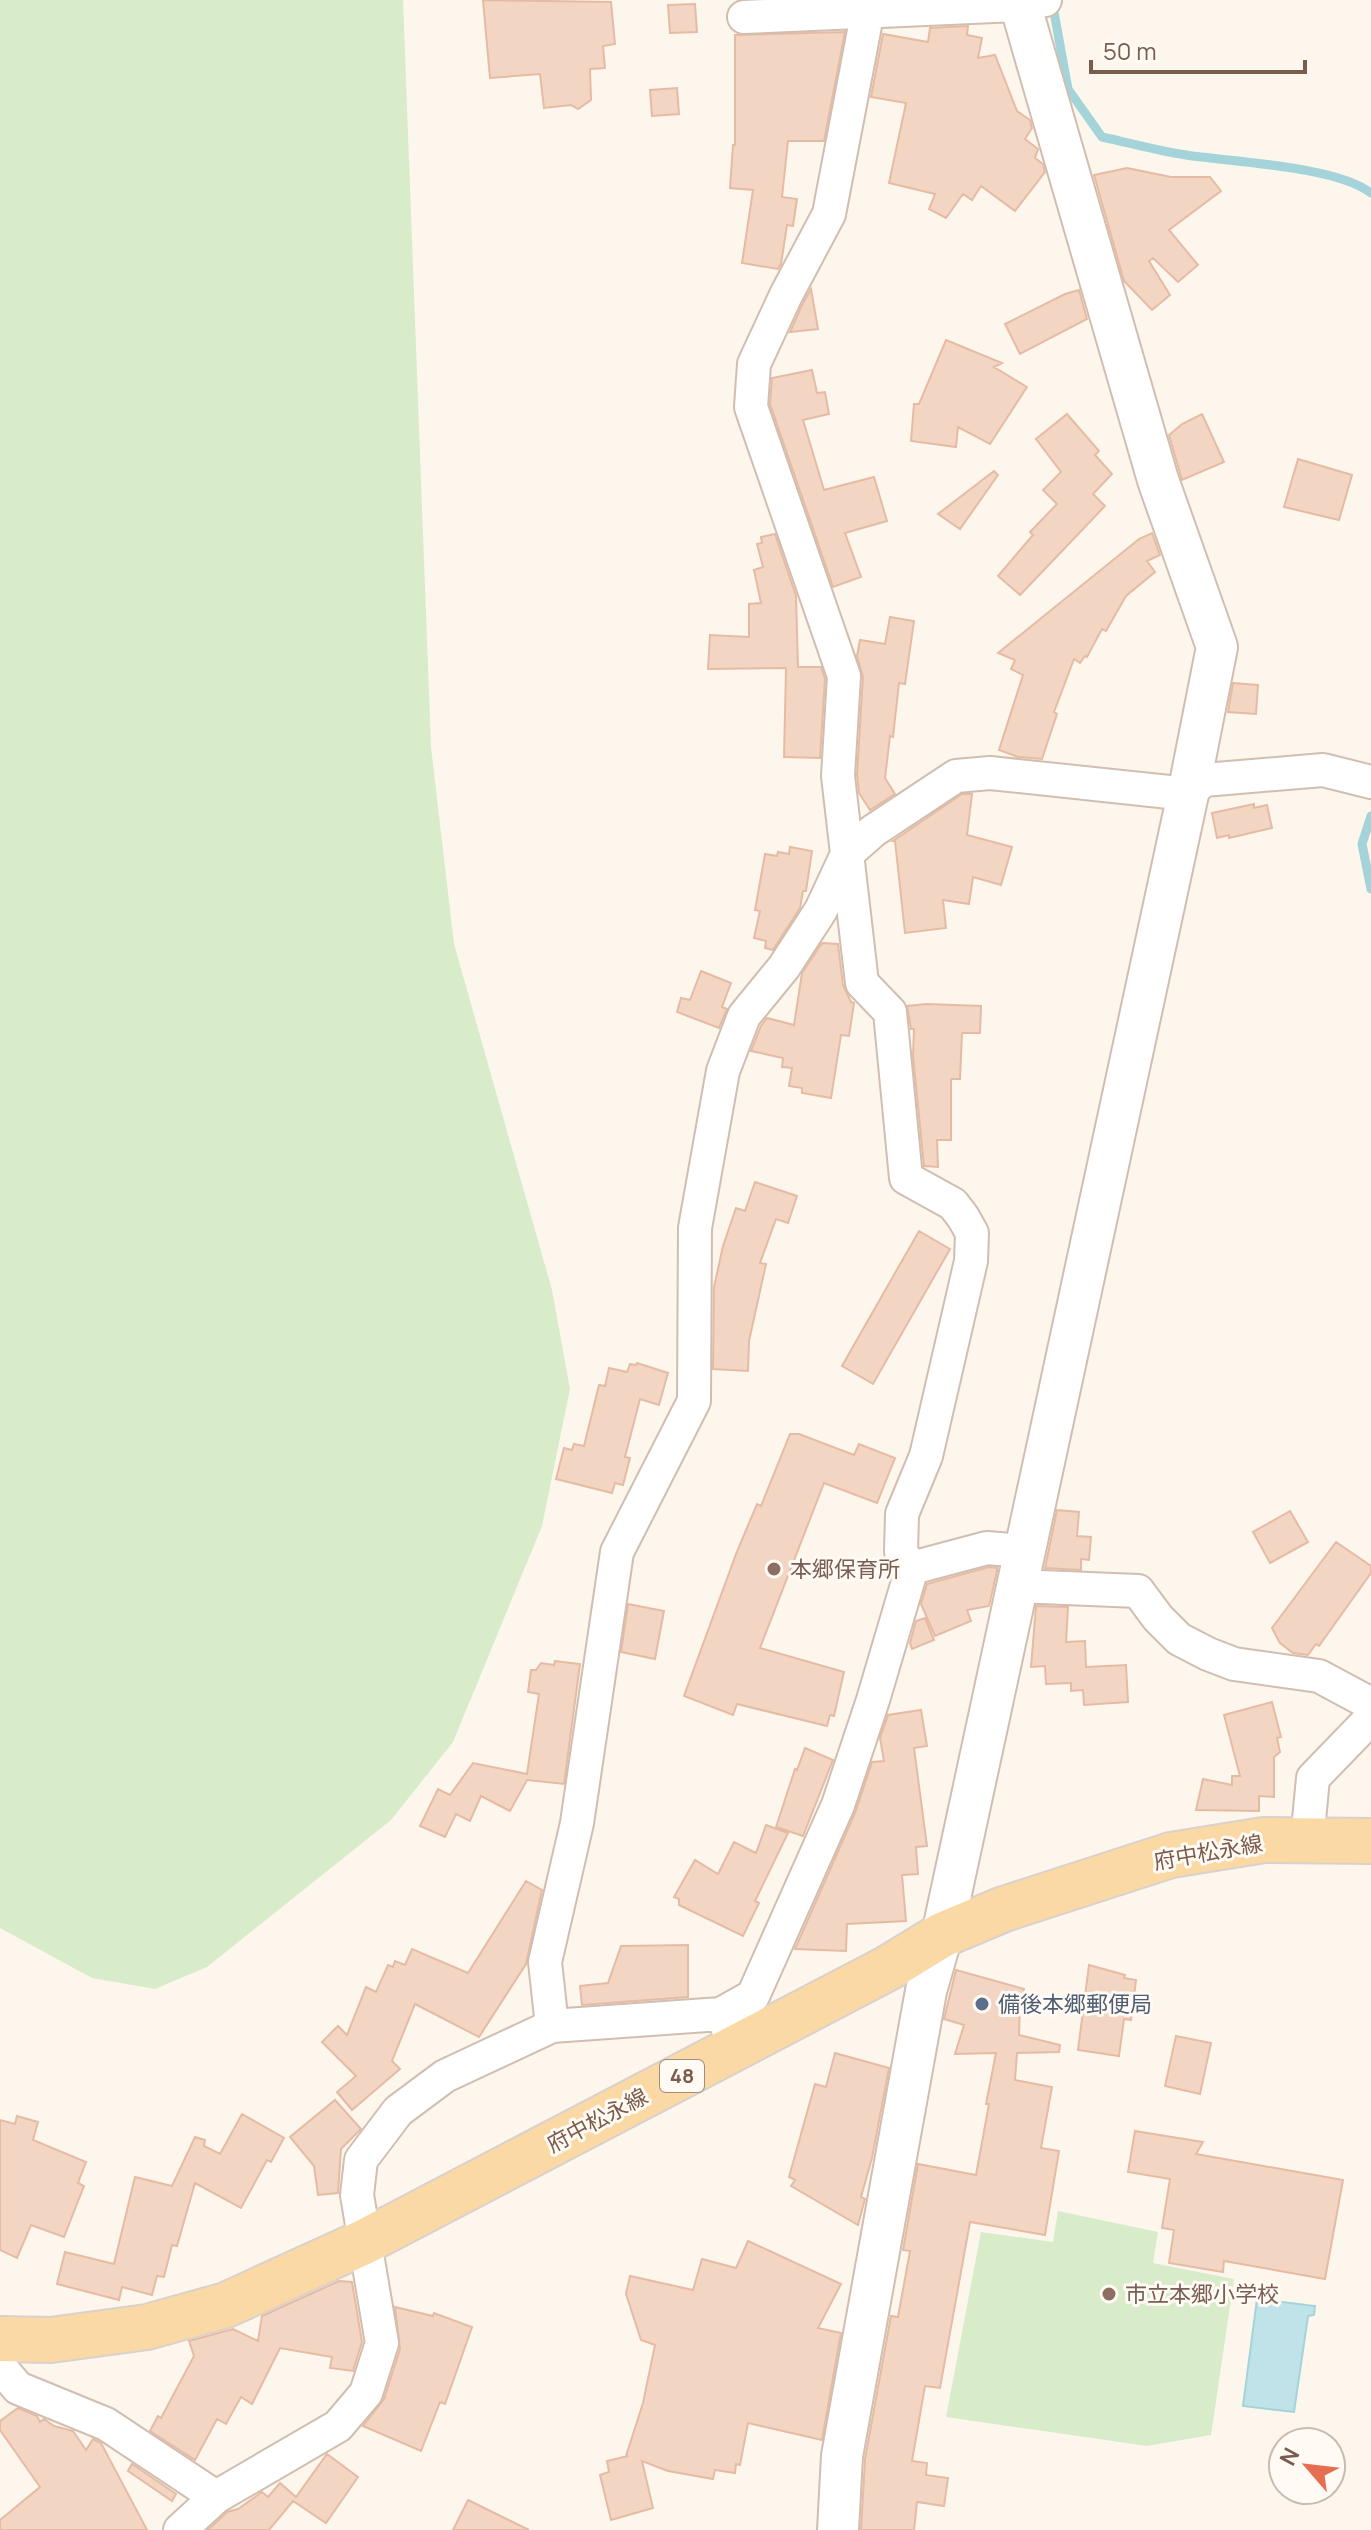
<svg xmlns="http://www.w3.org/2000/svg" width="1371" height="2530" viewBox="0 0 1371 2530" font-family="Manrope,'Noto Sans JP',sans-serif">
<rect width="100%" height="100%" fill="#fdf6ec"/>
<path fill="#d8ecc9" d="M0,0H403L431,747L454,944L552,1290L570,1389L542,1526L453,1742L391,1820L207,1967L155,1989L92,1978L0,1928Z
M1058,2211L1158,2232L1153,2263L1234,2279L1211,2435L1147,2446L946,2417L981,2232L1053,2242Z"/>
<path fill="#bfe3e8" stroke="#a5d3da" stroke-width="2" d="M1257,2299L1315,2306L1314,2315L1308,2316L1294,2412L1243,2406Z"/>
<g fill="none" stroke-linecap="round" stroke-linejoin="round">
<path stroke="#a5d3da" stroke-width="9" d="M1052,1L1068,89L1102,137C1130,143 1158,151 1186,155C1232,162 1336,166 1371,193
M1371,816L1362,844L1371,889"/>
</g>
<path fill="#f3d5c3" stroke="#e6bba3" stroke-width="2" d="M483,0L611,2L615,44L603,46L605,68L590,69L591,100L578,109L571,105L544,108L540,74L490,78Z
M695,4L697,32L670,33L668,5Z
M968,26L967,35L982,38L978,58L995,55L1017,111L1030,120L1032,128L1025,139L1038,149L1035,158L1043,164L1045,172L1015,211L981,186L972,200L963,194L946,218L929,209L935,194L889,183L906,103L871,97L883,34L928,42L930,28Z
M845,32L824,141H788L782,197L797,199L793,226L787,225L781,264L778,269L742,263L753,190L730,188L733,145H735V35Z
M677,88L679,114L652,116L650,90Z
M1127,168L1171,177H1210L1221,191L1169,230L1198,265L1178,282L1153,258L1149,261L1170,295L1152,310L1124,281L1094,175Z
M811,289L818,329L790,332L803,303Z
M1079,290L1087,319L1020,354L1005,324L1065,294Z
M946,340L1002,363L994,367L1027,387L990,444L958,427L956,447L911,441L914,404H919Z
M812,370L817,393L825,392L829,414L803,420L824,490L874,477L887,521L845,533L861,577L833,587L770,404L772,378Z
M1067,414L1099,451L1095,455L1112,474L1093,494L1105,506L1020,595L998,576L1033,535L1030,532L1057,504L1043,490L1061,472L1036,439Z
M1202,414L1224,462L1182,480L1169,435L1182,424Z
M1298,459L1352,475L1339,520L1284,507Z
M994,471L998,475L960,529L938,514Z
M1152,533L1160,555L1147,561L1155,572L1126,596L1106,631L1102,629L1087,657L1085,656L1080,663L1074,659L1054,712L1057,714L1042,759L1018,757L999,750L1023,675L1011,669L1015,660L998,653L1139,539Z
M775,534L796,596L798,667H821L825,679L820,758L784,757L786,668L708,669L710,635L749,637V604L761,603L754,570L763,567L757,544L762,543L761,537Z
M890,617L914,621L905,684L899,683L893,737L890,736L885,778L895,794L870,810L859,793L857,775L863,677L857,656L860,640L885,644Z
M1233,683L1258,685L1256,714L1228,712Z
M962,794H972L967,835L1012,847L1001,885L973,877L969,904L943,900L946,928L905,933L895,841H893Z
M1254,804V808L1267,805L1272,828L1229,838V835L1217,838L1212,813Z
M790,847L812,851L806,891H803L800,908L773,950L765,948L766,941L754,938L760,911L755,910L765,854L777,856L778,852L789,854Z
M822,943L838,944L843,985L851,1002L854,1003L849,1036L841,1035L831,1098L802,1093V1088L789,1086L792,1068L782,1067L783,1058L751,1051L761,1026L767,1018L794,1025L802,973Z
M701,971L731,983L722,1007L727,1009L719,1028L677,1012L681,998L690,1000Z
M927,1004L981,1006L980,1033H962L960,1079H951V1140H937L938,1167L924,1166L913,1056L914,1029H911L907,1006Z
M755,1182L797,1196L788,1223L776,1219L760,1263L766,1264L749,1341L748,1371L713,1369L714,1287L723,1246L736,1208L745,1211Z
M919,1231L950,1249L873,1384L842,1366Z
M637,1363L668,1373L659,1405L640,1399L625,1457L630,1458L623,1485L615,1483L612,1493L556,1479L564,1448L572,1450L574,1444L584,1446L599,1385L605,1386L609,1368L627,1372L630,1364L636,1365Z
M790,1434H799L854,1455L859,1444L895,1458L877,1503L824,1483L760,1648L844,1672L834,1716L830,1715L827,1726L737,1704L733,1715L684,1696L736,1554L757,1504L761,1506Z
M1057,1510L1079,1512L1077,1536L1091,1537L1089,1560L1081,1559V1570L1045,1568Z
M1290,1511L1308,1542L1270,1563L1253,1532Z
M1336,1542L1371,1566V1573L1319,1646L1316,1644L1308,1655L1293,1653L1280,1643L1272,1628Z
M989,1567L997,1568V1571L989,1606L967,1610L971,1621L935,1636L921,1604L927,1584Z
M628,1604L664,1611L655,1659L621,1652Z
M1036,1606L1068,1607L1066,1642L1085,1641L1086,1667L1126,1665L1128,1702L1084,1705L1083,1690L1071,1691V1683L1046,1684L1045,1666L1031,1667Z
M925,1618L934,1640L912,1649L910,1643L916,1621Z
M555,1661L580,1664L564,1784L527,1780L510,1811L481,1796L470,1821L456,1814L445,1837L420,1826L438,1789L450,1795L473,1763L527,1774L539,1694L528,1692L531,1670H536L541,1663L554,1665Z
M1272,1702L1281,1737L1277,1738L1280,1752L1274,1757V1797L1259,1796V1811L1196,1810L1203,1779L1232,1785V1776H1240L1224,1715Z
M921,1710L927,1746L914,1748L927,1846L916,1847L918,1874L902,1875L906,1921L847,1924L846,1951L795,1949L855,1813L872,1762L884,1761L880,1738L888,1715Z
M805,1748L833,1760L803,1836L776,1827L795,1769L797,1770Z
M766,1825L788,1833L755,1901L759,1903L743,1936L679,1905V1899L674,1897L695,1860L718,1874L734,1842L756,1853Z
M526,1881L542,1890L526,1964L479,2037L415,2004L392,2061L400,2069L352,2110L337,2092L356,2076L322,2042L338,2026L347,2035L366,1987L376,1992L388,1965L393,1967L395,1961L405,1965L412,1949L468,1973Z
M688,1945V1997L582,2005L580,1986L608,1983L621,1946Z
M1089,1965L1125,1975L1124,1978L1136,1980L1131,2020L1124,2019L1119,2056L1078,2050Z
M956,1970L1024,1989L1020,2006L1019,2035L1060,2045L1059,2052L1017,2053L1015,2080L1052,2087L1041,2148L1059,2151L1045,2235L970,2222L940,2388L925,2386L912,2461L927,2463L926,2475L948,2478L944,2506L917,2502L914,2530H861L865,2459L891,2316L898,2317L910,2251L903,2250L918,2164L976,2175L989,2104H986L996,2053L955,2054L964,2025L944,2019Z
M1176,2036L1211,2043L1200,2094L1165,2086Z
M835,2053L889,2068L872,2158L861,2197L865,2199L858,2225L791,2186L795,2180L789,2177L815,2084L826,2087Z
M335,2100L361,2129L341,2149L338,2193L318,2195L314,2166L290,2137Z
M242,2114L284,2138L271,2162L267,2160L241,2208L195,2183L177,2246L172,2245L164,2277L157,2276L152,2295L122,2287L119,2300L57,2284L65,2252L114,2264L135,2177L172,2186L195,2137L205,2140L204,2146L220,2154Z
M17,2116L38,2122L33,2140L86,2162L78,2183L84,2186L64,2237L31,2225L17,2258L0,2250V2120L15,2124Z
M1135,2131L1203,2142L1196,2154L1343,2180L1325,2279L1224,2261L1223,2272L1169,2263L1174,2230L1162,2228L1170,2179L1128,2172Z
M748,2241L841,2284L818,2328L841,2333L822,2440L748,2423L740,2465L736,2464L735,2473L715,2470L713,2479L668,2471L642,2461L653,2508L611,2520L600,2475L609,2472L607,2461L628,2456H626L643,2403L655,2345L641,2340L626,2294L630,2276L693,2290L702,2259L736,2268Z
M339,2281L352,2282L362,2342L353,2371L330,2368L332,2357L280,2348L252,2404L241,2397L226,2424L217,2419L195,2460L150,2431L158,2416L161,2418L194,2356L189,2341L233,2329L258,2341L262,2316Z
M395,2307L433,2316L434,2313L472,2327L445,2404L440,2402L421,2451L363,2426L384,2399L400,2349Z
M18,2408L37,2416L40,2422L44,2419L54,2426L73,2431L86,2450L93,2439L101,2443L147,2530H0V2520L40,2487L0,2430V2421Z
M327,2454L358,2477L326,2523L293,2501L269,2530H208L227,2512L238,2509L262,2492L268,2497L280,2483L296,2497Z
M132,2464L176,2494L172,2501L128,2471Z
M468,2500L529,2530H453Z"/>
<g fill="none" stroke-linecap="round" stroke-linejoin="round">
<defs>
<path id="minor" d="M866,0L868,10L829,214L786,295L754,364L751,407L844,676L838,776L862,983L890,1012L906,1178L953,1204L963,1217L972,1233L971,1261L926,1456L902,1514L901,1552L912,1568L987,1548L1023,1551
M744,17L1020,5L1045,0
M1016,1586L1138,1591L1158,1618L1179,1639L1208,1654L1234,1664L1319,1676L1371,1704
M1307,1841L1313,1778L1371,1718
M552,2026L545,1962L577,1823L617,1552L694,1401L695,1228L723,1071L744,1016L784,967L821,910L847,854L873,831L956,776L990,773L1188,794L1204,780L1323,770L1371,782
M729,2031L721,2014L753,1996L838,1805L873,1700L912,1568
M0,2367L18,2388L106,2424L216,2497
M180,2530L216,2497L338,2426L366,2393L382,2343L357,2195L361,2160L398,2111L445,2076L552,2026L721,2014"/>
<path id="tertiary" d="M838,2530L842,2456L926,1991L942,1935L1188,794L1217,647L1158,480L1019,0"/>
<path id="primary" d="M0,2339L51,2340L147,2327L226,2305L364,2242L888,1968L942,1935L1004,1909L1171,1855L1264,1840L1371,1841"/>
</defs>
<use href="#minor" stroke="#d1beb0" stroke-width="36"/>
<use href="#tertiary" stroke="#d1beb0" stroke-width="44"/>
<use href="#primary" stroke="#dad1cd" stroke-width="48"/>
<use href="#minor" stroke="#fff" stroke-width="32"/>
<use href="#tertiary" stroke="#fff" stroke-width="40"/>
<use href="#primary" stroke="#fbd9a5" stroke-width="44"/>
</g>
<g fill="#8d6e63" stroke="#fffaf3" stroke-width="3">
<circle cx="774" cy="1569" r="8"/>
<circle cx="1109" cy="2294" r="8"/>
</g>
<circle fill="#5c6f8a" stroke="#fffaf3" stroke-width="3" cx="982" cy="2004" r="8"/>
<g text-anchor="middle" stroke-width="6" stroke-linejoin="round" paint-order="stroke">
<rect fill="#fffaf3" stroke="#a28b7f" stroke-width="2" x="660" y="2060" width="44" height="32" rx="6"/>
<g font-size="20" font-weight="bold" fill="#7a5c4d">
<text x="682" y="2083">48</text>
</g>
<g font-size="22" fill="#785e54" stroke="#fffaf3" text-anchor="start">
<text x="790" y="1577">本郷保育所</text>
<text x="1125" y="2302">市立本郷小学校</text>
</g>
<g font-size="22" fill="#7a5c4d" stroke="#fffaf3">
<text transform="translate(1208 1852) rotate(-10)" y="8">府中松永線</text>
<text transform="translate(597 2120) rotate(-28)" y="8">府中松永線</text>
</g>
<g font-size="22" fill="#4e5e75" stroke="#fffaf3" text-anchor="start">
<text x="998" y="2012">備後本郷郵便局</text>
</g>
</g>
<g transform="translate(1307 2466) rotate(298)"><circle r="38" fill="#fffaf3" stroke="#cabbb1" stroke-width="2"/>
<path d="M0-6L14 30L0 20L-14 30Z" fill="#e76f51"/>
<text y="-12" font-size="22" font-weight="bold" text-anchor="middle" fill="#7a5c4d">N</text>
</g>
<path d="M1091 60v12h214v-12" fill="none" stroke="#7a5c4d" stroke-width="4"/>
<text x="1103" y="60" font-size="24" fill="#7a5c4d" stroke="#fffaf3" stroke-width="6" paint-order="stroke">50 m</text>
</svg>
